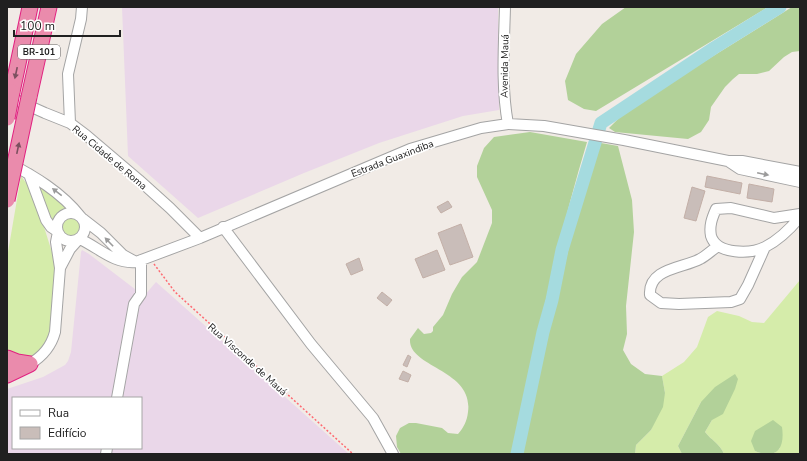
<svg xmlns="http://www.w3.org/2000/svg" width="807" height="461" viewBox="0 0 807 461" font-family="'Nunito Sans',sans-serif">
<rect width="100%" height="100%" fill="#f1ebe6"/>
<path fill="#ead7e9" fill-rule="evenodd" d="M122,7H498L499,110L463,116L379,143L304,173L198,218L128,156Z
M82,250L89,254L144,296L156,282L349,454H7V389L43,377L65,365L68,361L71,352L81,252ZM13,398H141V448H13Z"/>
<path fill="#d5ecaa" d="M21,176L33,192L56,265L49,339L41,350L32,357H20L7,351V258Z
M38,183L71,208C62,209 56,213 52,221Z
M59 228a12 12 0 1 1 24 0a12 12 0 1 1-24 0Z
M800,280V454H773L780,448L755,451L763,454H724C720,444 712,441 705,432L712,420L701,402L678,446L682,454H635L636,445L651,430L665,393L662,376L684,362L697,347L708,317L717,311L739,316L752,322L764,323Z"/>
<path fill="#b2d199" d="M626,7H768L596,111L584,109L568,100L565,81L576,54L602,24Z
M792,7H800V51L792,52L784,57L769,71L757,74H739L733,79L725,87L711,107L709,120L701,132L688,139L615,132L609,128L618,119L623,112Z
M530,132L587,142C556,245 535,349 512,454H401L397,447L396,436L400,428L409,423H416L442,428L448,433L458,434C464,427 467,421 468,412C474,369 408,368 410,339L418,328L424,334L431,333L433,331V327L443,315L452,294L462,277L477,262L492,223V210L477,177V166L484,148L494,137Z
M601,143L618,146L632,200L634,232L626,306L627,334L623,350L631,364L645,374L662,376L665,393L663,407L651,430L636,445L635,454H520L547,335L576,219Z
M735,374L738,379L735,389L723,414L712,420L705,432C711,440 720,444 724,454H682L678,446L701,402L715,387Z
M773,420L782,427C785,448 777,460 755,451L751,441L755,431Z"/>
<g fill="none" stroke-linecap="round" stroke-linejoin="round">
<path stroke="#a5dbdf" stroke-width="13" d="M517,454L543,332L552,300L562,250L601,123L714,48L780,7"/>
</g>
<path fill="#c9bdb9" stroke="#c3afa7" d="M707,176L742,183L740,194L705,187Z
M749,184L774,189L772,202L747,198Z
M692,187L705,191L696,221L684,218Z
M448,201L452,207L441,213L437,207Z
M461,224L473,257L450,265L438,233Z
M437,250L445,270L423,278L415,259Z
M359,258L363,270L351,275L346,264Z
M382,292L392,300L387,306L377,298Z
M408,355L411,357L407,367L403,365Z
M403,371L411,375L408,382L399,379Z"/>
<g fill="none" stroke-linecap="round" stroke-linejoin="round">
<defs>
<path id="minor" d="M505,7C504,46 501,86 508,124
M7,96L45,113L70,123L86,135L139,180L170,208L200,238
M70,123L68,74L81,19L82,7
M728,161L740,169L800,182
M7,162C34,176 61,192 80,216
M29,174L46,220L51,227L57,231
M57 227a14 14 0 1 1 28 0a14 14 0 1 1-28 0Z
M800,214L774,218L731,208L716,209C712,218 709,226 711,236C717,255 751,254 765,247C779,240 790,229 800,217
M83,219L101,233L123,255L134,261
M223,227L311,344L373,418L393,454
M80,239C99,248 114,264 136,262L200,238L410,149L481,128L508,124L544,126L624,140L728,161H742L800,172
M718,246C712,250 706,256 700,259C684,268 648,268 650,295L661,303L679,304L731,302L740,299L748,285L765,247
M60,268L70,249L78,240
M30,364C43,356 51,347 55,332L60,268L56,242L58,232
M117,398L134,304L141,294V260
M106,454L107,448"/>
<path id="highway" d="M12,92L30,7
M29,97L49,7
M7,358L17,362L30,364
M7,375L30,364"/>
</defs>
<use href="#minor" stroke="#a4a4a4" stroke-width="12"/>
<use href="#highway" stroke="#e12180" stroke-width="17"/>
<path stroke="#fe6971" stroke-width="1.5" stroke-dasharray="2 2" stroke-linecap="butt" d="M154,264L175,292L353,454"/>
<use href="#minor" stroke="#fff" stroke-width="10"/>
<use href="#highway" stroke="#ea8bac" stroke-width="15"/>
<defs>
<path id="highway-bridge" d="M7,118L12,92
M7,200L29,97"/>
</defs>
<use href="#highway-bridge" stroke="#e12180" stroke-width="17" stroke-linecap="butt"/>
<use href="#highway-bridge" stroke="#ea8bac" stroke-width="15"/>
</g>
<defs><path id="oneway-solid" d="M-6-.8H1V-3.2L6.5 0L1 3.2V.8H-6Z"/></defs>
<g fill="#7b505f">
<use href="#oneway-solid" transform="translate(16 73) rotate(102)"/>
<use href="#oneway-solid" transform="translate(18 148) rotate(-78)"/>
</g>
<g fill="#9b9b9b">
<use href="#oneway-solid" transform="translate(763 174) rotate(12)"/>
<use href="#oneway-solid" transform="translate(57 192) rotate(-142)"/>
<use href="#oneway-solid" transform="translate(109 242) rotate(-134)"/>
</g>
<g text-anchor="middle" stroke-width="3.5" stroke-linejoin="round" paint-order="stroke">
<rect fill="#fff" stroke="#636363" stroke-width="1" x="18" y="45" width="42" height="14" rx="3"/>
<g font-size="9" font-weight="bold" fill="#202020">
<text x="39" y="55">BR-101</text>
</g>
<g font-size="10" fill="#202020" stroke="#fff">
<text transform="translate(504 66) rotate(-89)" y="4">Avenida Mauá</text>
<text transform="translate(110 157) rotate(40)" y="4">Rua Cidade de Roma</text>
<text transform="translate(392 158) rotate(-21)" y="4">Estrada Guaxindiba</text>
<text transform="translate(248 359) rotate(42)" y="4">Rua Visconde de Mauá</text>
</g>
</g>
<rect width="807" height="461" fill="none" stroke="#202020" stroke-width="16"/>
<rect x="12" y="397" width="130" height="52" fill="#ffffff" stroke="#a6a6a6"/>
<rect x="20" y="410" width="20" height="6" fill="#ffffff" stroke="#a6a6a6"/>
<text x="48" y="417" font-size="12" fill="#202020">Rua</text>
<rect x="20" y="427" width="20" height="12" fill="#c9bdb9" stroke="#a6a6a6"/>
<text x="48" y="437" font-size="12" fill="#202020">Edifício</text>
<path d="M14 30v6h106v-6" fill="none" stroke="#202020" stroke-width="2"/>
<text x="20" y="30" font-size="12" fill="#202020" stroke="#ffffff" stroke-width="3" paint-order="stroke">100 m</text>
</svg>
